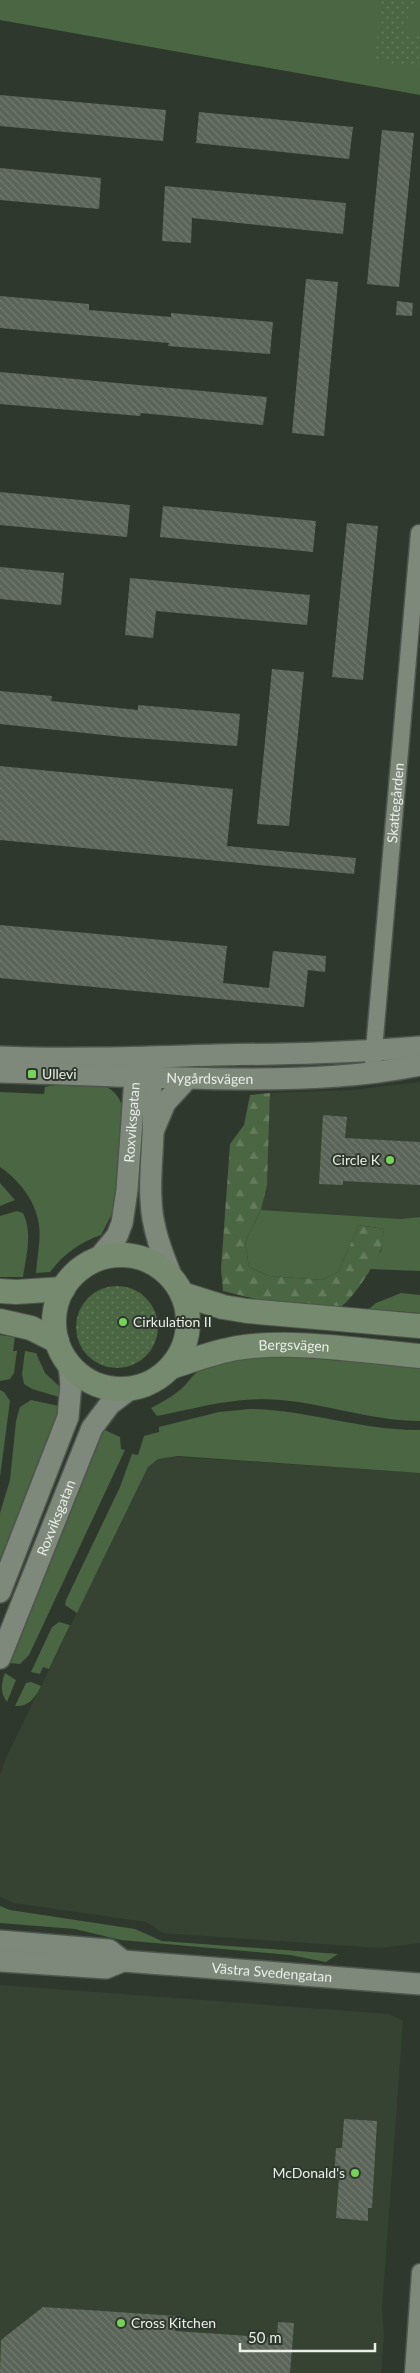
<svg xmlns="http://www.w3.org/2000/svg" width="420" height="2373" viewBox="0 0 420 2373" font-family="Lato,sans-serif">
<defs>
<pattern id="forest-firs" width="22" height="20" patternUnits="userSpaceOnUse" patternTransform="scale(1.25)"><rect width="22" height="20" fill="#4a6642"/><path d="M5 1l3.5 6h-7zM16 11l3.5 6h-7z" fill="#647c5d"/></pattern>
<pattern id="park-dots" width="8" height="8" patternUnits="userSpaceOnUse" patternTransform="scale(1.25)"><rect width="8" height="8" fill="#4a6642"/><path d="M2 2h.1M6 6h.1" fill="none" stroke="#647c5d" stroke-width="1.8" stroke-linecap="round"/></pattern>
<pattern id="building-back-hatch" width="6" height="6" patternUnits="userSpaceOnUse" patternTransform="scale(1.25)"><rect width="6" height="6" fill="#5b6458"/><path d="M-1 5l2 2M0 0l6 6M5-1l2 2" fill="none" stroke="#737a70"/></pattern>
</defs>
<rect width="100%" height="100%" fill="#2f382d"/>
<path fill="#364332" d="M420,1082V1217L401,1219L261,1210L267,1185L270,1093L353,1090Z
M167,1456L420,1473V1943L380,1948L163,1933L146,1922L14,1903L0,1897V1775L6,1758L148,1467L157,1459Z
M0,1985L389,2014L403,2021L382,2308L384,2335L381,2373H0Z"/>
<path fill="#4a6642" d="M0,0H420V95L0,20Z
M69,1082C93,1083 115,1081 123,1108L115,1199L113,1212L101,1235C79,1243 65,1253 50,1272L36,1273C37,1258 41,1240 39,1225C36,1201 19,1180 0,1167V1092L44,1094L45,1087Z
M0,1183L15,1200L0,1206Z
M261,1210L401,1219L420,1217V1271L370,1269L381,1251L384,1229L359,1225L338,1272L321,1280L269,1276L249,1267L245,1242Z
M17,1211L23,1213C33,1233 26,1256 23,1277H0V1216Z
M401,1293L420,1295V1313L369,1309L376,1303Z
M0,1335L15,1337L13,1351H17L14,1373L10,1379L0,1381Z
M25,1351L36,1353L45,1373L59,1386V1397L32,1389L24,1384L22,1374Z
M293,1357L420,1367V1421C373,1421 327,1404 281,1400C238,1396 198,1408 157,1416L151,1408C162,1402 172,1397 181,1389C187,1384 191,1377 197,1372C223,1354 263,1358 293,1357Z
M0,1390L4,1392L10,1401L0,1477Z
M31,1400L59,1406L58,1415L0,1565V1513L10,1480L16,1421L20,1407Z
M250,1409C308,1410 364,1431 420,1430V1473L178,1456L158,1459L148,1467L77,1613L65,1605L66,1600L120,1487L132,1454L138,1455L144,1436L159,1432V1427L219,1412Z
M105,1430L120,1437L121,1449L125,1450L29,1655L20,1664L9,1663L97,1440Z
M59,1622L70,1625L49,1669L43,1667L40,1674L31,1672L52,1627Z
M5,1673L16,1680L7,1702C0,1693 1,1684 5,1673Z
M31,1682L41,1686C35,1698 29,1707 15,1706L26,1683Z
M0,1906L10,1910L135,1929L162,1941L338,1954L326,1962L290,1955L121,1940L75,1929L0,1923Z"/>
<path fill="url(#forest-firs)" d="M270,1093L267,1185L261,1210L245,1242L249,1267L269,1276L321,1280L338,1272L359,1225L384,1229C383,1236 383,1245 380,1252C375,1264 351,1302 340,1307C321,1315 245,1297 223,1291L221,1269L230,1144L244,1125L250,1095Z"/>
<path fill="url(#park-dots)" d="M382,0H420V6L409,5L406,34L420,36V67L374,61Z
M76 1327a41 41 0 1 1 82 0a41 41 0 1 1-82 0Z"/>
<path fill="url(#building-back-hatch)" d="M0,95L166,110L163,141L0,126Z
M199,112L353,127L349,159L196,143Z
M382,130L414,133L399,287L367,284Z
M0,168L101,178L99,209L0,200Z
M165,186L346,203L343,234L192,218L191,243L162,241Z
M306,279L338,282L324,436L292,433Z
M0,296L89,304V310L171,317V313L273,322L270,354L168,346L169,343L0,328Z
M397,301L413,303L412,316L396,315Z
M0,372L267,397L263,425L141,413L140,416L0,404Z
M0,492L130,505L127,537L0,525Z
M163,506L316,521L313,552L160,537Z
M347,523L378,526L363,680L332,677Z
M0,567L64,573L61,605L0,599Z
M130,578L310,595L307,625L156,611L153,638L125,635Z
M272,669L304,672L289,826L257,824Z
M0,691L52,696L51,701L138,710V705L240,714L237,746L123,737L0,724Z
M0,766L233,789L227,846L356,858L354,874L0,840Z
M0,925L227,946L223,983L269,988L273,951L326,956L325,972L308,970L304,1007L0,978Z
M323,1115L347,1117L345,1138L420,1142V1185L343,1181V1185L319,1184Z
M344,2119L377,2121L372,2208H368V2221L336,2218L339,2179H334L336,2148H342Z
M43,2307L176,2316L175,2331L277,2338L278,2322L294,2323L290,2373H0L1,2340Z"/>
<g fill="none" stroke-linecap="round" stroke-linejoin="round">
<defs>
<g id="minor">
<path id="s1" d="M373,1061L419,533"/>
<path d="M413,2373L420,2272"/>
</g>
<g id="tertiary">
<path d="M0,1057C72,1060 144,1057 216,1055C284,1054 352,1053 420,1047"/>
<path d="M144,1067C162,1107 148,1157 151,1200C152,1228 162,1253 172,1278"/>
<path id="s2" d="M0,1072C81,1074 162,1079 243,1079C302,1079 362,1077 420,1065"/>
<path d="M154,1129L165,1103L187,1079"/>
<path id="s3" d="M98,1259L117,1236L122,1223L127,1190L135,1078L138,1066"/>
<path d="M0,1592L68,1417L71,1384L69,1364"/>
<path id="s4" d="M0,1658L92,1428L110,1404L130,1389"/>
<path d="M0,1941L109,1950L123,1961"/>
<path id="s5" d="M0,1961L106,1968L123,1961L420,1984"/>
</g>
<g id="secondary">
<circle cx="121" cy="1322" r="67"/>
<path d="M0,1291L16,1292L63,1289"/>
<path d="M182,1294L223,1307L247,1311L420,1326"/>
<path d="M0,1321L31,1328L57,1341"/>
<path id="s6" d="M171,1367C193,1360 214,1352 237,1348C291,1339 364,1351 420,1356"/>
</g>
</defs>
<use href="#minor" stroke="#4e554c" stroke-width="19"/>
<use href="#tertiary" stroke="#4e554c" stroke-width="24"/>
<use href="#secondary" stroke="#4e554c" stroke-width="26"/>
<use href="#minor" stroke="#7e887b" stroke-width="16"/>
<use href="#tertiary" stroke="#7e887b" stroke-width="21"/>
<use href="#secondary" stroke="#768a6f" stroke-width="24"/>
</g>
<g fill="#77d259" stroke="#2f382d" stroke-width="2">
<rect x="27" y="1069" width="10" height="10" rx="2.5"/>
<circle cx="390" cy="1160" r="5"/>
<circle cx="123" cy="1322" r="5"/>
<circle cx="355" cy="2173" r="5"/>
<circle cx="121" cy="2323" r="5"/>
</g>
<g text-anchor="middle" stroke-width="4" stroke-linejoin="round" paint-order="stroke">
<g font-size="14" fill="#eaefe8" stroke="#2f382d">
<text dy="5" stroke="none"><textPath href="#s1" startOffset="259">Skattegården</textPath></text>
<text dy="5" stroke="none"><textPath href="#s2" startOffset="210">Nygårdsvägen</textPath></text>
<text dy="5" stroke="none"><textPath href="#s3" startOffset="145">Roxviksgatan</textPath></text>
<text dy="5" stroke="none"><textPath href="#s6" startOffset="126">Bergsvägen</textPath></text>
<text dy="5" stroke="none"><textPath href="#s4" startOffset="151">Roxviksgatan</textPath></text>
<text dy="5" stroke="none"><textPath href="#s5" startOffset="274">Västra Svedengatan</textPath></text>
</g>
<g font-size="14" fill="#eaefe8" stroke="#2f382d" text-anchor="start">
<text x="42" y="1079">Ullevi</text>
<text x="380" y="1165" text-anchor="end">Circle K</text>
<text x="133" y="1327">Cirkulation II</text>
<text x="345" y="2178" text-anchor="end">McDonald's</text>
<text x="131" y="2328">Cross Kitchen</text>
</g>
</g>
<path d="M240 2343v8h135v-8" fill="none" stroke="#eaefe8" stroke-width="2.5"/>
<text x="248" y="2343" font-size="15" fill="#eaefe8" stroke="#2f382d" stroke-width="4" paint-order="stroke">50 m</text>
</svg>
